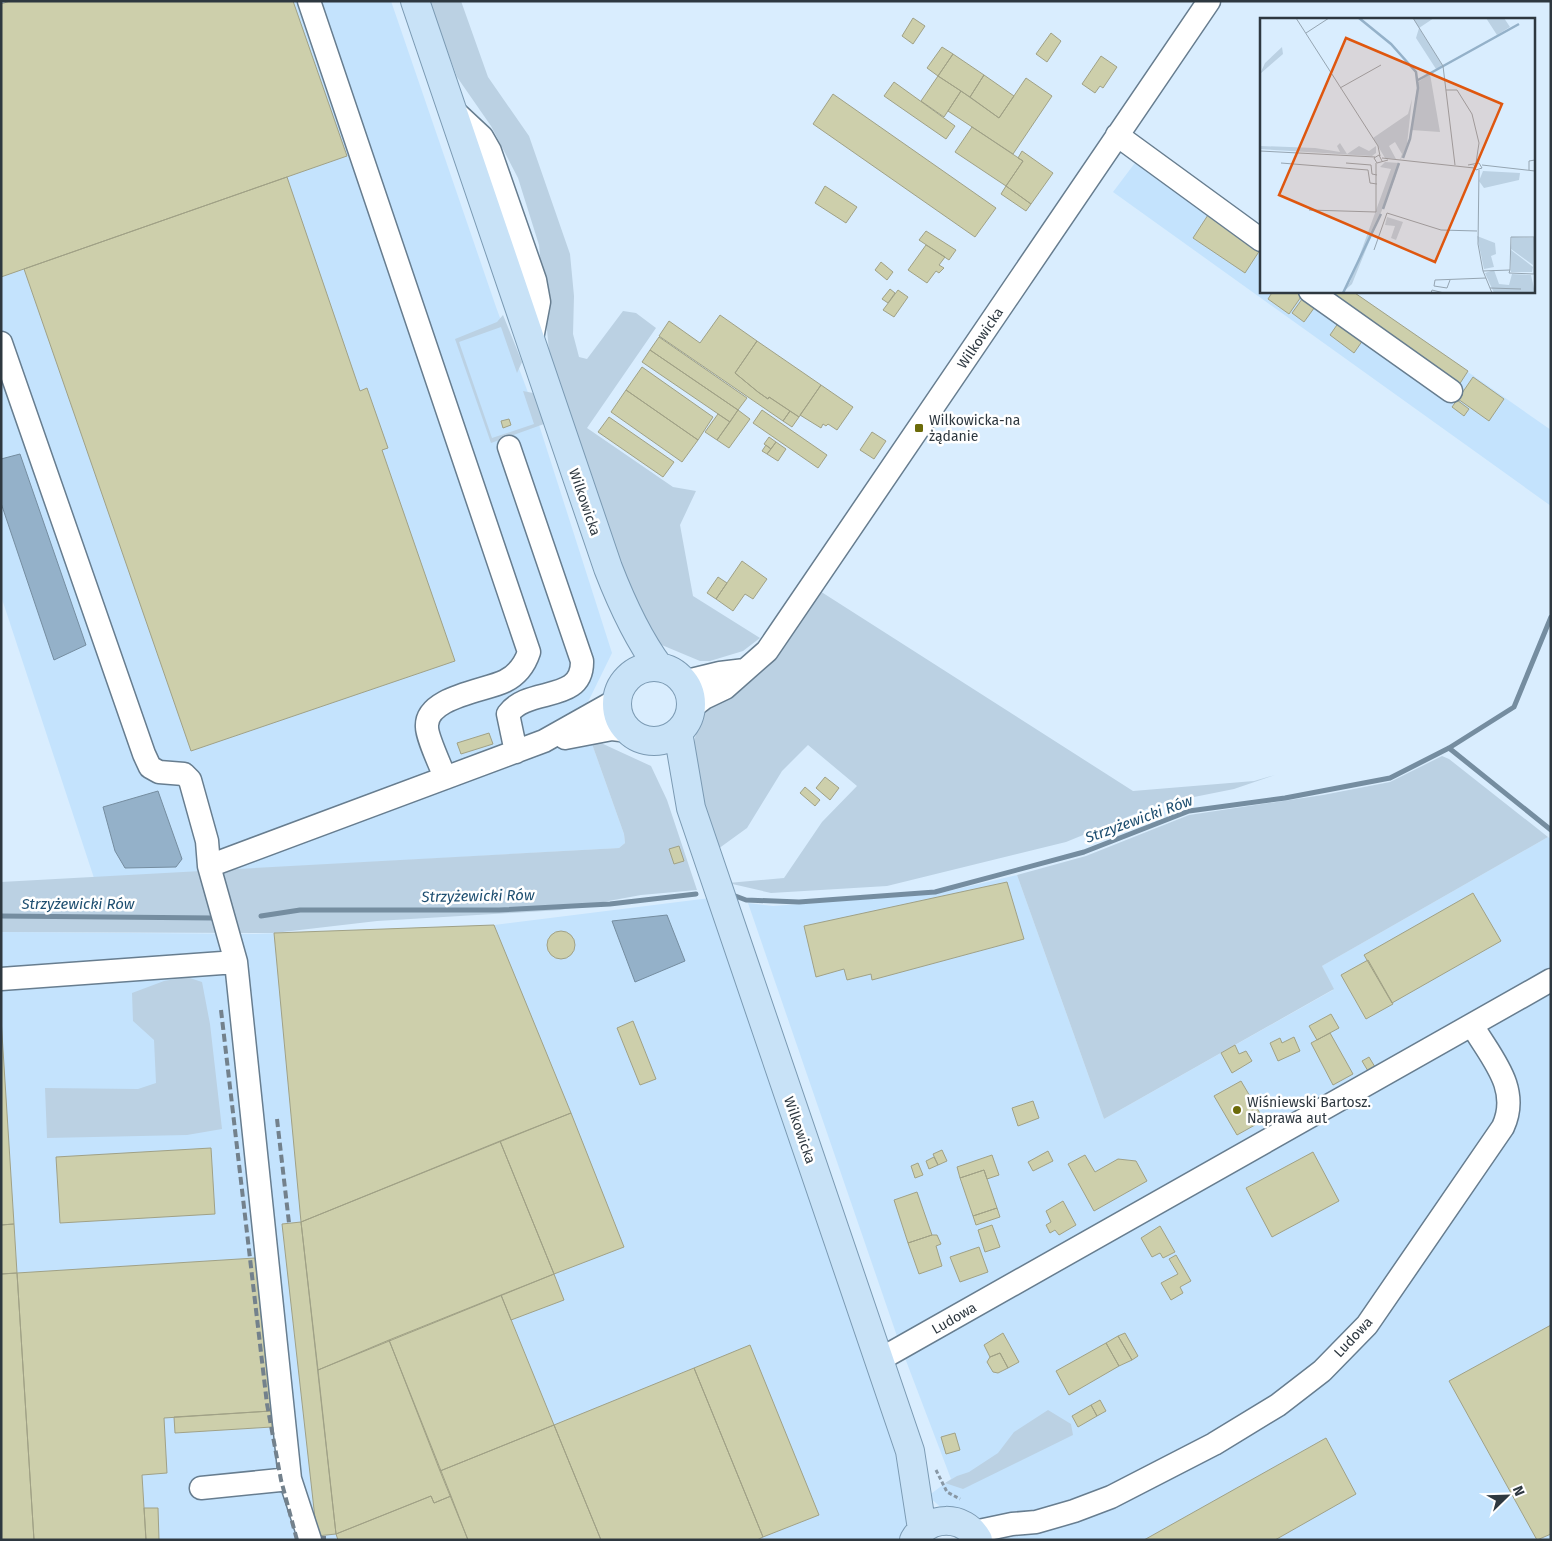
<svg xmlns="http://www.w3.org/2000/svg" width="1552" height="1541" viewBox="0 0 1552 1541" font-family="'Fira Sans',sans-serif">
<rect width="100%" height="100%" fill="#d9edfe"/>
<path fill="#c4e3fd" d="M1,1H391L496,307L533,406L612,653L587,704L592,744L624,834L625,843L619,848L94,878L1,596Z
M1147,147L1261,227V291H1352L1551,430V506L1113,192Z
M1548,837L1551,839V974L899,1342L748,903L773,906L936,894L1017,875L1104,1119L1333,990L1322,966Z
M710,898L910,1451L909,1540H1V932L255,934L494,925Z
M1551,988V1540H978L928,1496L951,1479L905,1358Z"/>
<path fill="#bbd1e3" d="M429,1H461L488,77L529,136L570,254L574,296L573,334L579,357L587,359L623,311L636,313L656,328L587,428L673,487L696,491L680,525L693,596L760,638L743,651L710,661H700L657,643L648,633L575,445L549,351L539,245L518,178L491,126L457,77Z
M503,315L522,362L517,373L501,327L459,342L492,438L534,424L523,391L533,393L544,424L491,443L455,339L497,322Z
M812,586L1133,791L1254,781L1275,775L1234,789L1159,804L1066,842L887,886L771,893L728,883L784,878L822,822L857,786L808,745L782,771L747,828L718,849L695,788L692,751L704,698L725,688Z
M601,743L651,766L667,800L697,890L641,895L560,910L377,921L274,933L1,932V882L619,848L625,843L624,834L592,744Z
M1442,756L1449,759L1548,837L1322,966L1334,989L1104,1119L1017,875L1086,856L1189,815L1323,795L1390,782Z
M187,977L202,982L210,1024L222,1129L187,1135L47,1138L45,1088L138,1089L156,1083L154,1040L133,1021L132,993L164,981Z
M1048,1410L1071,1424L1073,1435L963,1489L945,1483L957,1476L969,1472L998,1453L1014,1432Z"/>
<path fill="#94b1c9" stroke="#758da0" d="M20,454L86,645L54,660L1,503V459Z
M158,791L182,859L176,867L125,868L115,851L103,807Z
M667,915L685,961L635,982L612,921Z"/>
<g fill="none" stroke-linecap="round" stroke-linejoin="round">
<path stroke="#758da0" stroke-width="5" d="M1449,748L1551,830
M730,894L746,900L799,902L935,892L1084,852L1189,811L1285,798L1390,778L1449,748L1514,707L1551,617
M1,916L214,918
M261,916L300,910H499L610,904L696,894"/>
</g>
<path fill="#cdcfab" stroke="#a0a186" d="M10,1H293L347,156L1,277V4Z
M913,18L925,26L913,44L902,36Z
M1051,33L1061,41L1047,62L1036,54Z
M942,47L953,54L938,76L927,68Z
M953,54L984,75L970,97L938,76Z
M1101,56L1117,67L1103,88L1100,86L1095,93L1082,84Z
M984,75L1014,96L999,118L970,97Z
M938,76L961,91L944,117L921,101Z
M1026,78L1052,96L1013,154L948,111L961,91L999,118Z
M894,82L955,126L946,139L884,96Z
M833,94L996,208L975,237L813,124Z
M972,127L1023,161L1006,186L955,152Z
M1022,151L1053,173L1031,204L1006,186L1023,161L1018,158Z
M287,177L360,391L367,388L388,448L382,450L455,661L191,751L24,269Z
M825,186L857,207L846,223L815,203Z
M1006,186L1031,204L1026,211L1001,194Z
M1208,215L1260,250L1245,273L1193,238Z
M926,231L956,250L949,260L919,240Z
M926,245L945,257L939,265L944,268L939,273L936,271L927,283L908,270Z
M881,262L893,272L887,280L875,270Z
M890,289L895,293L888,303L882,299Z
M898,290L908,297L894,317L883,310Z
M1273,291H1300L1303,294L1289,314L1268,299Z
M1319,291H1352L1468,371L1457,388Z
M1305,295L1317,304L1304,322L1292,313Z
M720,315L757,341L735,373L758,392L768,399L769,397L790,411L783,421L659,336L669,321L700,343Z
M1339,322L1363,340L1354,353L1330,335Z
M659,337L747,398L738,410L650,350Z
M757,341L821,385L799,417L769,397L768,399L758,392L735,373Z
M650,350L738,410L730,422L642,362Z
M642,367L713,417L698,440L626,390Z
M1473,377L1504,399L1489,421L1458,399Z
M821,385L853,407L837,430L828,424L826,426L823,424L821,428L800,415Z
M626,390L698,440L682,462L611,412Z
M1457,400L1469,409L1464,416L1452,407Z
M738,410L750,419L729,448L717,440Z
M762,410L827,455L818,468L753,423Z
M790,411L799,417L792,427L783,421Z
M718,414L730,422L717,440L705,432Z
M609,417L674,462L663,477L598,432Z
M509,419L511,425L503,428L501,421Z
M872,432L886,441L874,459L860,450Z
M769,437L776,442L771,449L764,444Z
M776,442L786,449L778,461L767,454Z
M766,445L771,449L767,454L762,451Z
M742,561L767,579L753,599L745,594L733,611L716,599Z
M718,577L727,583L716,599L707,593Z
M489,733L493,744L461,754L457,743Z
M825,777L839,788L830,800L816,788Z
M805,787L820,800L815,806L800,793Z
M679,846L684,861L674,864L669,849Z
M1007,882L1024,939L872,980L871,974L847,980L844,969L816,977L804,926Z
M1473,893L1501,941L1392,1003L1364,955Z
M494,925L571,1113L301,1222L274,933Z
M547 945a14 14 0 1 1 28 0a14 14 0 1 1-28 0Z
M1368,960L1393,1004L1366,1019L1341,975Z
M1331,1014L1339,1028L1317,1040L1309,1026Z
M1,1018L14,1224L1,1225Z
M633,1021L656,1079L640,1085L617,1028Z
M1330,1033L1353,1074L1333,1085L1311,1043Z
M1294,1037L1300,1051L1278,1061L1270,1043L1280,1038L1282,1043Z
M1235,1045L1239,1054L1246,1051L1252,1061L1232,1073L1221,1053Z
M1369,1057L1378,1072L1371,1076L1362,1061Z
M1241,1081L1264,1120L1237,1135L1214,1096Z
M1033,1101L1039,1118L1018,1126L1012,1108Z
M571,1113L624,1247L554,1274L500,1141Z
M500,1141L554,1274L318,1370L301,1222Z
M211,1148L215,1214L60,1223L56,1157Z
M942,1150L947,1161L938,1165L933,1154Z
M1048,1151L1053,1161L1033,1171L1028,1162Z
M1313,1152L1339,1201L1272,1237L1246,1188Z
M992,1155L999,1175L987,1179L984,1170L960,1178L957,1167Z
M1085,1155L1095,1172L1118,1159L1136,1161L1147,1181L1094,1211L1068,1164Z
M934,1157L938,1165L929,1169L926,1161Z
M918,1163L923,1175L915,1178L911,1166Z
M984,1170L997,1208L973,1216L960,1178Z
M917,1192L932,1235L908,1243L894,1200Z
M1063,1201L1076,1225L1059,1235L1055,1230L1050,1233L1046,1225L1051,1222L1046,1211Z
M997,1208L1000,1217L976,1225L973,1216Z
M301,1222L336,1534L317,1536L282,1224Z
M14,1224L17,1273L1,1274V1225Z
M992,1225L1000,1247L985,1252L978,1230Z
M1160,1226L1175,1252L1163,1258L1160,1253L1152,1257L1141,1238Z
M932,1235H937L941,1244L936,1246L942,1266L919,1274L908,1243Z
M979,1247L988,1272L960,1282L950,1257Z
M1176,1255L1191,1281L1180,1287L1183,1293L1171,1300L1161,1283L1178,1274L1169,1259Z
M255,1258L271,1411L164,1418L167,1473L142,1475L146,1540H34L17,1273Z
M17,1273L34,1540H1V1274Z
M554,1274L564,1300L511,1320L501,1295Z
M501,1295L554,1425L440,1471L389,1340Z
M1551,1325V1534L1537,1540L1449,1381Z
M1003,1333L1019,1362L1008,1368L1000,1353L990,1357L984,1345Z
M1125,1333L1138,1356L1132,1360L1118,1336Z
M1118,1336L1132,1360L1119,1366L1106,1343Z
M389,1340L451,1496L434,1503L431,1496L336,1534L318,1370Z
M1106,1343L1119,1366L1069,1395L1056,1371Z
M750,1345L819,1515L763,1537L694,1368Z
M1000,1353L1008,1368L998,1373L993,1372L987,1362L990,1357Z
M694,1368L763,1537L757,1540H601L554,1425Z
M1100,1400L1106,1411L1097,1416L1091,1405Z
M1091,1405L1097,1416L1078,1427L1072,1416Z
M271,1411L272,1427L175,1433L174,1417Z
M554,1425L601,1540H468L440,1471Z
M955,1433L960,1450L946,1454L941,1437Z
M1326,1438L1356,1494L1275,1540H1144Z
M431,1496L434,1503L451,1496L468,1540H338L336,1534Z
M144,1508H158L159,1540H146Z"/>
<g fill="none" stroke-linecap="round" stroke-linejoin="round">
<defs>
<path id="minor" d="M309,1L529,652C525,664 517,675 505,681C485,691 425,697 427,727C427,738 441,766 445,778
M453,110L482,137L490,151L535,280L539,302L531,344
M1117,135L1261,240
M1310,291L1451,391
M1,343L144,754L150,767L159,772L184,774L190,780L207,841L209,866L544,741L617,700
M509,447L582,661C583,704 528,686 508,714L516,752
M683,682L720,673L745,670
M691,708L704,698L725,688L767,651L1209,1
M565,738L612,729L629,731
M209,866L236,962
M1,979L236,962L290,1479L310,1540
M879,1360L1551,980
M201,1488L290,1479
M974,1532L1012,1524L1036,1522L1074,1511L1111,1497L1214,1444L1278,1405L1322,1371L1367,1325L1503,1127C1521,1088 1491,1058 1472,1025"/>
<path id="major" d="M415,1L608,568C620,599 639,640 659,667
M617 704a37 37 0 1 1 74 0a37 37 0 1 1-74 0Z
M678,732L691,808L910,1451L922,1529
M914,1540C928,1515 964,1514 978,1540"/>
</defs>
<use href="#minor" stroke="#677d8f" stroke-width="25"/>
<use href="#major" stroke="#7b9ab3" stroke-width="30"/>
<path stroke="#8897a4" stroke-width="3" stroke-dasharray="4 2.5" stroke-linecap="butt" d="M936,1470L947,1492L960,1499"/>
<use href="#minor" stroke="#fff" stroke-width="22"/>
<use href="#major" stroke="#c8e2f7" stroke-width="28"/>
<path stroke="#73818c" stroke-width="4" stroke-dasharray="8 4" stroke-linecap="butt" d="M221,1010L267,1404L281,1480L297,1540
M277,1119L289,1223
M324,1536V1540"/>
</g>
<g fill="#6c6b09" stroke="#fff" stroke-width="2">
<rect x="914" y="423" width="10" height="10" rx="2.5"/>
<circle cx="1237" cy="1110" r="5"/>
</g>
<g text-anchor="middle" stroke-width="5" stroke-linejoin="round" paint-order="stroke">
<g font-size="14" fill="#2e3840" stroke="#fff">
<text transform="translate(980 338) rotate(-56)" y="5">Wilkowicka</text>
<text transform="translate(585 502) rotate(71)" y="5">Wilkowicka</text>
<text transform="translate(800 1130) rotate(71)" y="5">Wilkowicka</text>
<text transform="translate(954 1318) rotate(-30)" y="5">Ludowa</text>
<text transform="translate(1353 1337) rotate(-47)" y="5">Ludowa</text>
</g>
<g font-size="14" fill="#2e3840" stroke="#fff" text-anchor="start">
<text x="929" y="425">Wilkowicka-na<tspan x="929" dy="16">żądanie</tspan></text>
<text x="1247" y="1107">Wiśniewski Bartosz.<tspan x="1247" dy="16">Naprawa aut</tspan></text>
</g>
<g font-size="15" font-style="italic" fill="#1d4e70" stroke="#fff">
<text transform="translate(1139 819) rotate(-20)" y="5">Strzyżewicki Rów</text>
<text transform="translate(478 896) rotate(-1)" y="5">Strzyżewicki Rów</text>
<text x="78" y="909">Strzyżewicki Rów</text>
</g>
</g>
<g transform="translate(1260 18)">
<rect width="275" height="275" fill="#d9edfe"/>
<path d="M153,0H174L159,10L183,48L176,51L156,20L159,10ZM226,0H244L250,9L237,17ZM22,29L23,36L0,56L5,45ZM170,56L180,114L151,112L158,64ZM152,81L147,126L143,138L140,142L142,136L135,124L129,128L136,141L125,140L113,120L148,96ZM80,125L87,136L99,128L109,133L116,128V135L112,138L0,131V128L55,130L80,134L77,128ZM125,144L139,145L135,160L92,266L82,275L90,264L131,151L120,149ZM223,153L260,155L259,162L224,170L219,163ZM127,199L143,204L136,222L131,220L135,208L125,207ZM217,218L235,225L236,236L231,238L234,249L224,251ZM252,219L274,220L273,247L251,231ZM251,232L273,249L272,254H251ZM234,252L239,266L249,267L252,256L271,257L275,275H234L225,255Z" fill="#bbd1e3"/>
<path fill="none" stroke="#94b1c9" stroke-width="2.5" d="M99,0L131,26L156,54L158,70L150,121L143,140M158,62L259,6M123,191L139,145M83,275L121,196"/>
<path fill="none" stroke="#95a5b2" stroke-width="1" d="M36,0L118,128L120,138M153,0L183,48L195,147M46,15L69,0M80,70L121,47M186,72H197L212,96L219,125L216,145M0,133L115,139M122,140L214,150M122,143L119,137L114,140L117,145L128,142M21,145L108,152L110,165L117,166M86,145L111,147L112,156L117,157M208,147L219,145L222,150L216,152L214,147M222,147L275,153M219,152L218,226L223,253L232,275M269,152V143L275,142M49,192L116,194V145M114,232L127,195L181,212L217,213M223,253L250,252L251,219H274V256L249,255L250,252M190,262L187,270L174,268L175,262L226,260M230,270L261,271M171,275L172,272L184,275"/>
<path fill="#df570f" fill-opacity="0.15" stroke="#df570f" stroke-width="2.5" d="M86,20L242,86L175,244L19,177Z"/>
<rect width="275" height="275" fill="none" stroke="#2e3840" stroke-width="2.5"/>
</g>
<rect width="1552" height="1541" fill="none" stroke="#2e3840" stroke-width="5"/>
<g transform="translate(1507 1496) rotate(67)" stroke="#ffffff" stroke-width="4" paint-order="stroke">
<path d="M0-4L9 19L0 12L-9 19Z" fill="#2e3840"/>
<text y="-8" font-size="14" font-weight="bold" text-anchor="middle" fill="#2e3840">N</text>
</g>
</svg>
